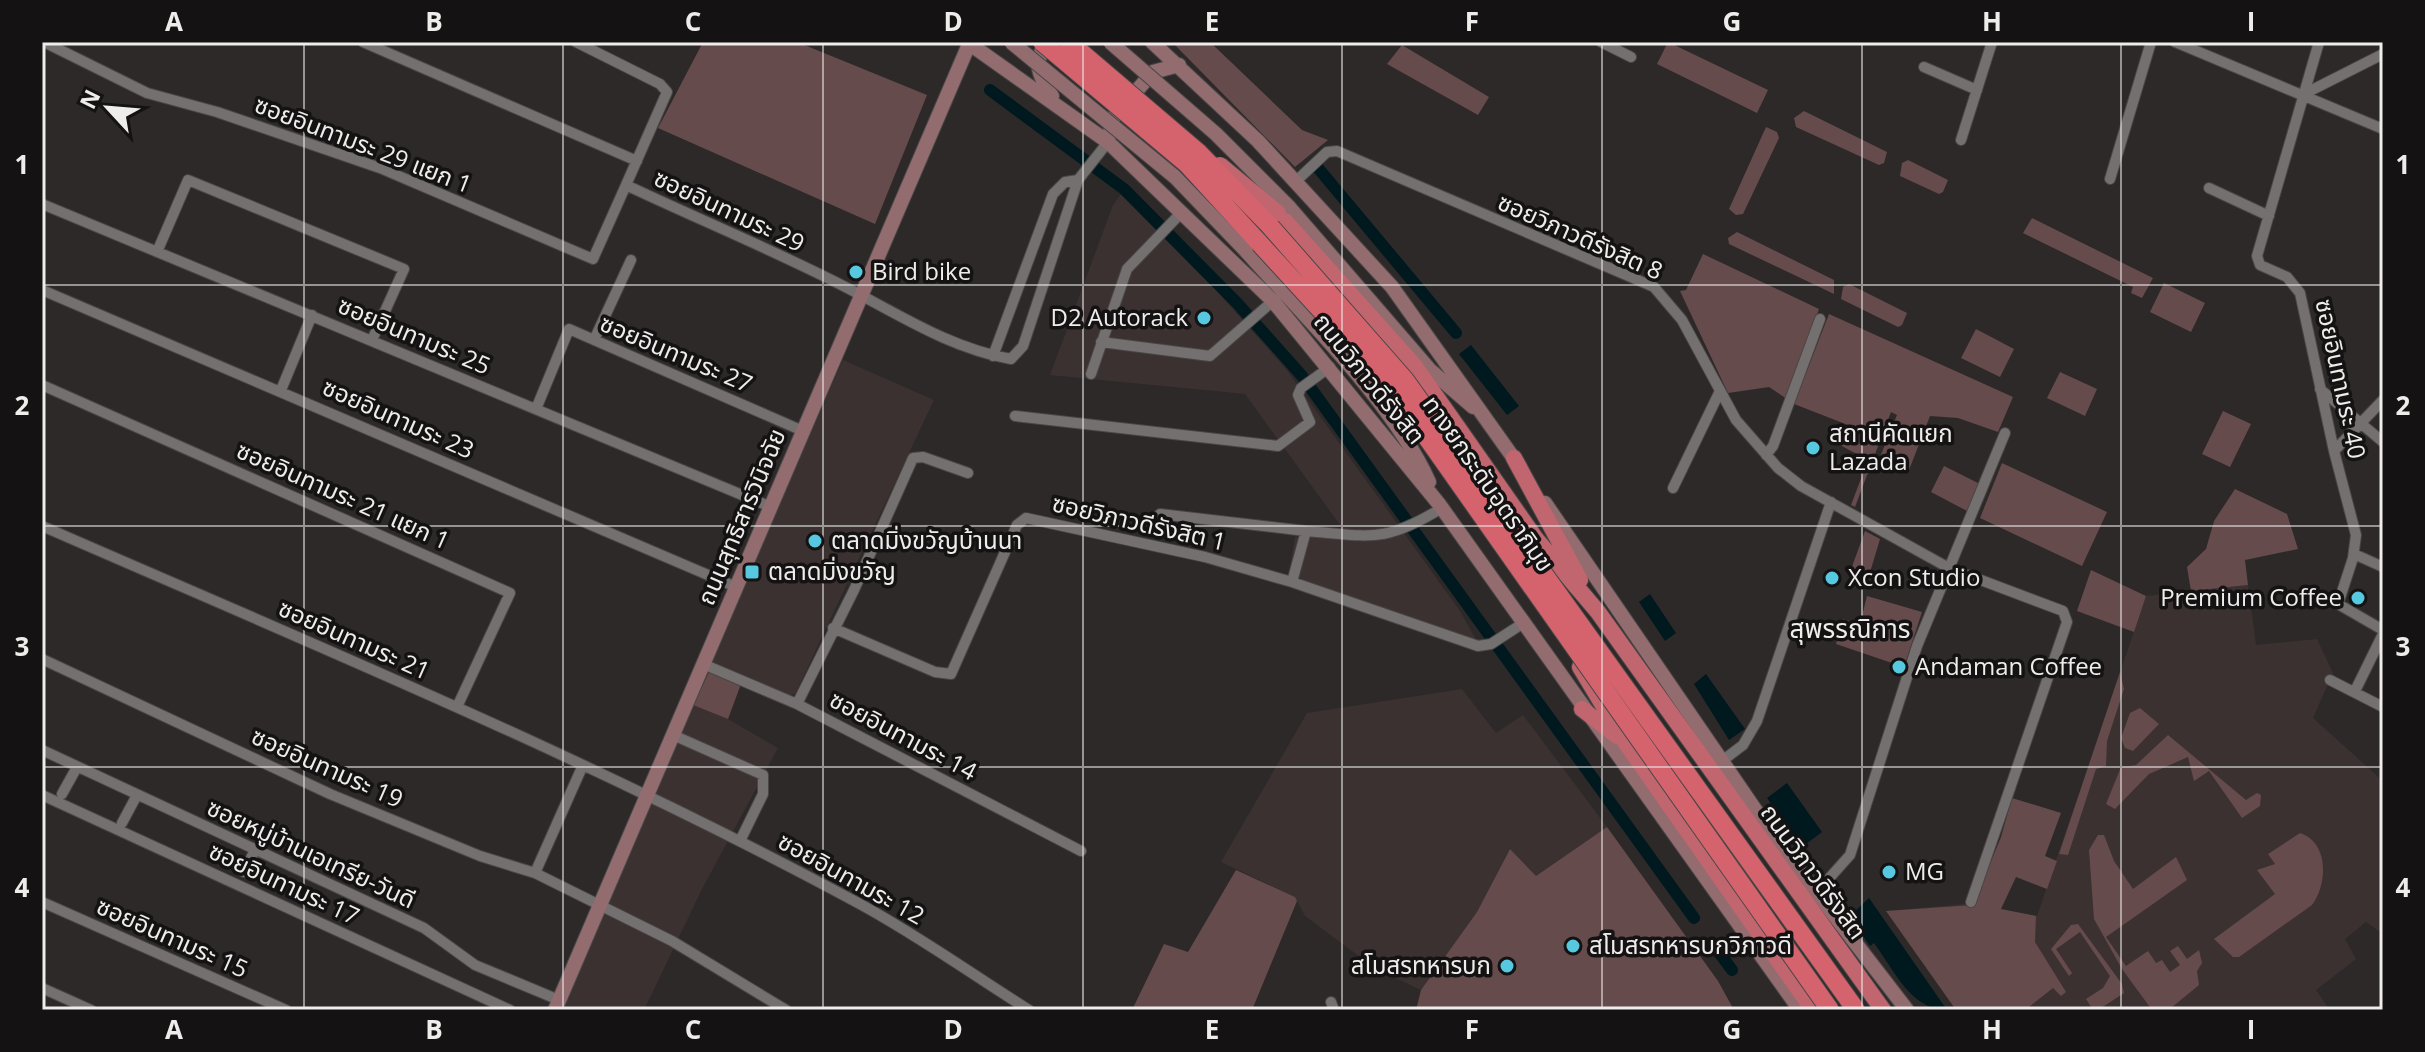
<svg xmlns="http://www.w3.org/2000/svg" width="2425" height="1052" viewBox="0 0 2425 1052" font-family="'Open Sans','Noto Sans Thai',sans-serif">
<rect width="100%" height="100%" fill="#2d2929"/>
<path fill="#3b3131" d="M1122,193L1200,272L1286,369L1460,611L1483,652L1287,585L1295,537L1343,529L1245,394L1050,375L1113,205Z
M843,360L934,400L795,694L790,695L711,661Z
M2248,585L2256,645L2317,639L2333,673L2313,718L2383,781V934L2366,922L2345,939L2356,959L2316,990L2330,1010H1956L1886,911L1965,904L2037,916L2146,596Z
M1462,689L1496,733L1523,715L1607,827L1536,876L1510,849L1477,912L1421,990L1375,968L1305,916L1295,897L1221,862L1307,713Z
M693,705L728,719L778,748L702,889L644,1010H563Z"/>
<path fill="#664b4c" d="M703,42H797L927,95L875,224L658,128Z
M1172,42H1210L1302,130L1328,140L1295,167Z
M1668,42L1768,90L1757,113L1657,64Z
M1402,45L1489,97L1478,115L1387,64Z
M1804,111L1887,152L1884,163L1879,165L1796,127L1794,118Z
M1766,127L1777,132L1779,138L1743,214L1736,215L1729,209Z
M1908,160L1948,180L1943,192L1939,194L1900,176L1902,163Z
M2032,218L2153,278L2142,298L2131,293L2133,287L2023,233Z
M1737,232L1834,280V294L1729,244L1728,238Z
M1703,254L1819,309L1787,399L1769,387L1728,393L1680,291L1686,290Z
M2164,283L2205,303L2191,332L2150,312Z
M1849,284L1907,313L1902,325L1898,327L1841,299L1843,287Z
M1829,314L2013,397L1998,432L1958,418L1930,416L1909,470L1880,457L1897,415L1891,412L1855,507L1851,505L1868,460L1840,445L1848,425L1794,404Z
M1976,329L2014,349L2000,377L1961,358Z
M2060,372L2097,389L2085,416L2047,398Z
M2223,411L2251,424L2230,467L2202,454Z
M2002,463L2107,512L2082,566L1980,518Z
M1944,466L1980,484L1969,512L1931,492Z
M2235,489L2287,514L2298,549L2245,560L2248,585L2191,591L2187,567L2206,549L2214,521Z
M1865,531L1880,539L1868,579L1850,572Z
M2091,570L2146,596L2134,632L2077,611Z
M1867,596L1922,612L1906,661L1898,665L1836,644L1843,619L1860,624Z
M710,670L741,684L728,719L693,705Z
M2120,672L2124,689L2107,741L2106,766L2096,769L2068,855L2059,854Z
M2140,708L2159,724L2133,751L2125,748L2121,738L2130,713Z
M2168,735L2246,800L2257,793L2261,795L2260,806L2242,818L2209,771L2194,781L2188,757L2149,774L2115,809L2106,804L2121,767L2136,765Z
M2012,798L2061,813L2045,856L2057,861L2047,889L2016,877L2001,909L2036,916L2035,942L2066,992L2061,996L2053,988L2025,1010H1956L1886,911L1973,905L2001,837Z
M1607,827L1718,981L1734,1010H1416L1421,990L1477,912L1510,849L1536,876Z
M2300,833C2330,843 2327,885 2312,905L2239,957H2233L2214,939L2275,894L2257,870L2275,864L2268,854Z
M2098,835H2104L2114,861L2133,889L2176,857L2187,880L2106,937L2126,966L2148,951L2156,963L2162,960L2170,972L2180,965L2170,951L2178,946L2187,959L2199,950L2202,963L2197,971L2199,985L2171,1008L2152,1010L2122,969L2094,919L2089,850Z
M1236,870L1295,897L1297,901L1252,1010H1132L1164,944L1188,952Z
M2078,924L2122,984L2124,993L2098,1010H2093L2086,999L2103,988L2110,976L2080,932L2056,949L2072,973L2069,976L2051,949L2071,925Z"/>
<path fill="#00191e" d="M1471,345L1519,406L1507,415L1459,354Z
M1650,594L1676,633L1665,641L1639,602Z
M1706,674L1745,729L1729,740L1694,684Z
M1787,783L1822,832L1802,847L1767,798Z
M1869,898L1947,1010C1911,1010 1894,970 1874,943L1870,946L1849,917Z"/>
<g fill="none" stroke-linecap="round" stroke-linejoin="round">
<path stroke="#00191e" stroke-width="12" d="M990,90L1124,189L1237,303L1302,376L1694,918
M1318,168L1456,333
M1718,951L1732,970"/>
<defs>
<path id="minor" d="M44,42L147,93L217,112L380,168L593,259L626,185
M363,42L637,161
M576,42L660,84L667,92L626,185C702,221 781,253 855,292C906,319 954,349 1011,359L1023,346L1078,180L1108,142
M1601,42L1631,57
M2175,42L2383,129
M2319,42L2257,256L2260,265L2287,277L2300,293L2334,451L2356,535L2353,558L2338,604L2383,630
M1924,67L1977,90
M2302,95L2383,54
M1961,140L1992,42
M2110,179L2151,42
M1294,183L1327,152L1337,151L1654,287L1682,320L1736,420L1778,468L1801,486L1949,568L2063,611L2067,622L1971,902
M2209,188L2269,216
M42,204L771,507
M157,252L188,180L404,269L372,340
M42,290L736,587
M594,340L631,260
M1101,342L1210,356L1273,301
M993,356L1053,194L1065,182L1078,180
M1091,374L1127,269L1182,212
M42,385L510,593L457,707
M2320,389L2383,442
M281,390L312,315
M536,409L569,329L803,431
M1015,416L1278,446L1310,422L1298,395L1301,388L1330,367
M2334,451L2383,400
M1766,455L1773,446L1820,319
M1673,488L1719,393
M1160,514L1306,531
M42,526C317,646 596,761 860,904C919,936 973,975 1029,1010
M2354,554L2383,567
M1292,582L1306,531C1371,536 1383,544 1442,508
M833,628L935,672L951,674L1017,525L1026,518L1205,557L1292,582L1478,646L1491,644L1525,622
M42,659L330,794L480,856L535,873L672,941L786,1010
M703,664L797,704L1081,851
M2330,680L2383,707
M2355,691L2383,634
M797,704L854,590L913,458L923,457L968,473
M673,735L763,775V794L740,841
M42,750L424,928L475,965L559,1000
M1722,761L1743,745L1757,721L1831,502
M62,794L77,767
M42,795L510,1010
M122,823L137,795
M244,872L255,850
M535,873L583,765
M1816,893L1850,855L1917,646L2005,433
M42,902L286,1010
M42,988L91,1010
M1331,1002L1334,1010"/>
<path id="secondary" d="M967,42L1108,142L1273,301L1439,504L1800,1010
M1047,42C1032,63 1039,76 1052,96
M1152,42L1258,141L1392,287L1520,467
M1110,134L1112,119L1153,72L1179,65
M1289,207L1430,370L1473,407
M1246,251C1305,317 1393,402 1429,482
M1545,503L1776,840L1907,1010
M555,1010L970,42"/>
<path id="trunk" d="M1278,213L1414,365L1536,539L1598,612L1883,1010
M1514,458L1580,580
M1580,667L1625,742L1813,1010
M1582,709L1617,736"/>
</defs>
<use href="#minor" stroke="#494646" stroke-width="12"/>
<use href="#secondary" stroke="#494646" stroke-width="16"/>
<use href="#trunk" stroke="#494646" stroke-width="18"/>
<use href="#minor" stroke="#757070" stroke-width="10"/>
<use href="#secondary" stroke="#926c6f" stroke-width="14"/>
<use href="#trunk" stroke="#c1666e" stroke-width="16"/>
<defs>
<path id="secondary-bridge" d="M1011,42L1175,177L1246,251
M1110,42L1216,134L1289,207"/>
<path id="trunk-bridge" d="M1220,165L1278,213"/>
<path id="motorway-bridge" d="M1042,42L1186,163L1392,388L1830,1010
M1069,42L1198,152L1269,225L1405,380L1856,1010"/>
</defs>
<use href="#secondary-bridge" stroke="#494646" stroke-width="16" stroke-linecap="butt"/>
<use href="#trunk-bridge" stroke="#494646" stroke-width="18" stroke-linecap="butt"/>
<use href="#motorway-bridge" stroke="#494646" stroke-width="20" stroke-linecap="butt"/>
<use href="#secondary-bridge" stroke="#926c6f" stroke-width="14"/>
<use href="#trunk-bridge" stroke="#c1666e" stroke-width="16"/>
<use href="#motorway-bridge" stroke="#d4636d" stroke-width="18"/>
</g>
<path fill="none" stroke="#efecec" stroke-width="2" stroke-opacity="0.55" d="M304,42V1010M563,42V1010M823,42V1010M1083,42V1010M1342,42V1010M1602,42V1010M1862,42V1010M2121,42V1010M42,285H2383M42,526H2383M42,767H2383"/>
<g fill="#56c9e0" stroke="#141212" stroke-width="3">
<circle cx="856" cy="272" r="8"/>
<circle cx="1204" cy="318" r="8"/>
<circle cx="1813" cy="448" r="8"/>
<circle cx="815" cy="541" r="8"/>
<rect x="744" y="564" width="16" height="16" rx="4"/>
<circle cx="1832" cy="578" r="8"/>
<circle cx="2358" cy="598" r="8"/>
<circle cx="1899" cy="667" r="8"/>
<circle cx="1889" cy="872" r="8"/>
<circle cx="1573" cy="946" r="8"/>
<circle cx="1507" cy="966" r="8"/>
</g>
<g text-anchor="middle" stroke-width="7" stroke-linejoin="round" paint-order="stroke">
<g font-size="24" fill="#efecec" stroke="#141212">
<text transform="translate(363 145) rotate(21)" y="8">ซอยอินทามระ 29 แยก 1</text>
<text transform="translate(729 211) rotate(25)" y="8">ซอยอินทามระ 29</text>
<text transform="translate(1580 237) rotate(24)" y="8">ซอยวิภาวดีรังสิต 8</text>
<text transform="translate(414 336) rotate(23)" y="8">ซอยอินทามระ 25</text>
<text transform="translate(676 354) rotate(23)" y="8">ซอยอินทามระ 27</text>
<text transform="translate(1369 379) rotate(51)" y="8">ถนนวิภาวดีรังสิต</text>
<text transform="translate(2340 379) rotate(78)" y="8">ซอยอินทามระ 40</text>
<text transform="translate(398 419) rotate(24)" y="8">ซอยอินทามระ 23</text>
<text transform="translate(1488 484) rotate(55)" y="8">ทางยกระดับอุตราภิมุข</text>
<text transform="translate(343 496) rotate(24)" y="8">ซอยอินทามระ 21 แยก 1</text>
<text transform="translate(742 517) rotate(-67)" y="8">ถนนสุทธิสารวินิจฉัย</text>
<text transform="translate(1139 523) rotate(13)" y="8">ซอยวิภาวดีรังสิต 1</text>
<text transform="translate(354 640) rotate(24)" y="8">ซอยอินทามระ 21</text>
<text transform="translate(903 736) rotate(28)" y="8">ซอยอินทามระ 14</text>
<text transform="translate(327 768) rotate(24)" y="8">ซอยอินทามระ 19</text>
<text transform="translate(311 854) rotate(25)" y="8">ซอยหมู่บ้านเอเทรีย-วันดี</text>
<text transform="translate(1813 872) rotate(54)" y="8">ถนนวิภาวดีรังสิต</text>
<text transform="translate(851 879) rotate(29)" y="8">ซอยอินทามระ 12</text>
<text transform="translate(284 884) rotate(25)" y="8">ซอยอินทามระ 17</text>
<text transform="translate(172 938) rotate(24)" y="8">ซอยอินทามระ 15</text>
</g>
<g font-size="24" fill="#efecec" stroke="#141212" text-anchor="start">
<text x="872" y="280">Bird bike</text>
<text x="1188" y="326" text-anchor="end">D2 Autorack</text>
<text x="1829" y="442">สถานีคัดแยก<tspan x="1829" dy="28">Lazada</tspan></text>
<text x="831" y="549">ตลาดมิ่งขวัญบ้านนา</text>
<text x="768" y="580">ตลาดมิ่งขวัญ</text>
<text x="1848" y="586">Xcon Studio</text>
<text x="2342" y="606" text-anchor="end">Premium Coffee</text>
<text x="1915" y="675">Andaman Coffee</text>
<text x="1905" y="880">MG</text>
<text x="1589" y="954">สโมสรทหารบกวิภาวดี</text>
<text x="1491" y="974" text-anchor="end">สโมสรทหารบก</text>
</g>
<g font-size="26" fill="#efecec" stroke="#141212">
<text x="1850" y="638">สุพรรณิการ</text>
</g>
</g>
<rect width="2425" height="1052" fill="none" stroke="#141212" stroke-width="88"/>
<g transform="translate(108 108) rotate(296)" stroke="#141212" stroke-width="6" paint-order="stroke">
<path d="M0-6L14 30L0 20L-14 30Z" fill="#efecec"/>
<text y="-12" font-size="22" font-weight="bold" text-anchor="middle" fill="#efecec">N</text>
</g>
<rect x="44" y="44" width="2337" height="964" fill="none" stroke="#efecec" stroke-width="3"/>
<g font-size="26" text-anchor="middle" font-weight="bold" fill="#efecec">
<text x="174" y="31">A</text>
<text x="434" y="31">B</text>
<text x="693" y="31">C</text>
<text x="953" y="31">D</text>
<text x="1212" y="31">E</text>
<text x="1472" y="31">F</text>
<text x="1732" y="31">G</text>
<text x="1992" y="31">H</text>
<text x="2251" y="31">I</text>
<text x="22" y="174">1</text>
<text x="2403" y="174">1</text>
<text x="22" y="415">2</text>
<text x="2403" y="415">2</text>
<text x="22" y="656">3</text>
<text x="2403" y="656">3</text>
<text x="22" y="897">4</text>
<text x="2403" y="897">4</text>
<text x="174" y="1039">A</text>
<text x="434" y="1039">B</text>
<text x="693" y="1039">C</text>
<text x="953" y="1039">D</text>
<text x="1212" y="1039">E</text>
<text x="1472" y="1039">F</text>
<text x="1732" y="1039">G</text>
<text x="1992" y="1039">H</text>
<text x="2251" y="1039">I</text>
</g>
</svg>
